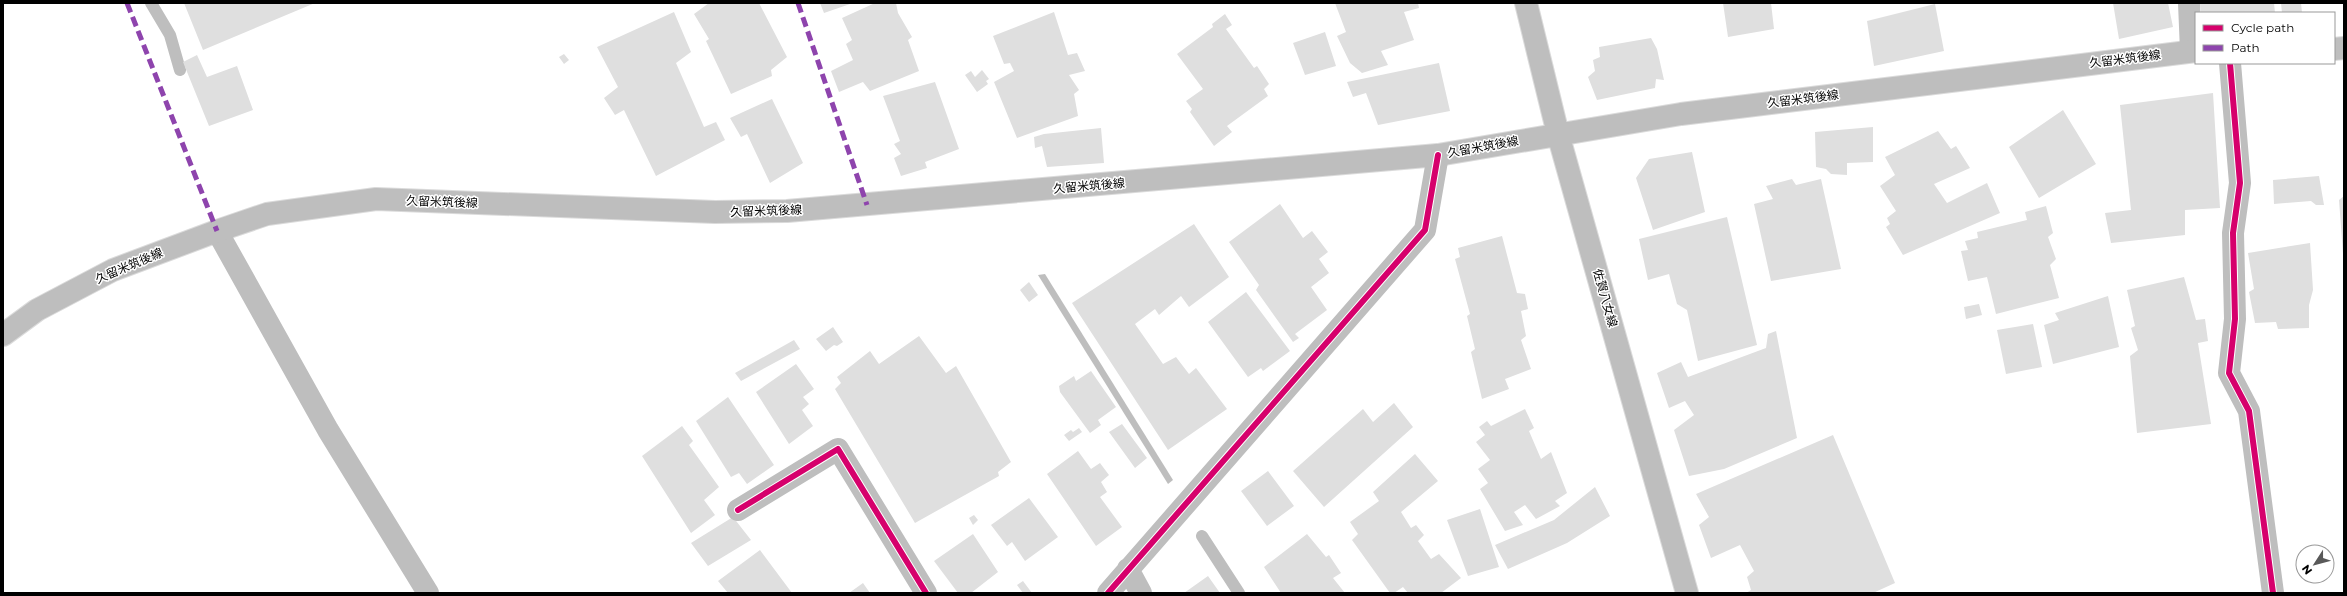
<svg xmlns="http://www.w3.org/2000/svg" width="2347" height="596" viewBox="0 0 2347 596" font-family="Montserrat,'Noto Sans JP',sans-serif">
<rect width="100%" height="100%" fill="#fff"/>
<path fill="#bebebe" d="M1045,274L1173,480L1168,484L1038,275Z"/>
<g fill="none" stroke-linecap="round" stroke-linejoin="round">
<path stroke="#bebebe" stroke-width="12" d="M151,3L170,35L180,70
M1202,536L1239,593"/>
</g>
<path fill="#dfdfdf" d="M184,3H315L203,50Z
M709,3H759L787,57L771,70L772,76L731,94L706,41L709,39L694,14Z
M820,3H853L824,13Z
M875,3H896L898,13L912,37L908,40L919,71L870,91L863,82L839,92L831,71L853,60L846,44L852,40L842,18Z
M1335,3H1418L1419,8L1404,12L1414,40L1381,51L1388,65L1362,73L1350,63L1337,36L1346,32Z
M1723,3H1771L1774,29L1728,37Z
M2113,3H2168L2173,27L2119,39Z
M2200,3H2274L2275,13H2201Z
M2281,3H2301L2302,13H2282Z
M1935,4L1944,51L1874,66L1867,21Z
M674,12L691,52L676,63L704,127L716,122L725,140L656,176L624,110L615,115L604,98L618,87L597,47Z
M1054,12L1068,55L1077,53L1085,71L1069,75L1079,90L1074,94L1078,116L1017,138L994,82L1014,71L1010,63L1004,64L993,36Z
M1225,14L1232,25L1226,29L1254,68L1257,66L1269,84L1264,89L1268,96L1227,126L1232,132L1214,146L1190,112L1192,109L1186,101L1203,89L1177,54L1213,27L1212,24Z
M1325,32L1336,66L1305,75L1293,43Z
M1651,38L1657,49L1664,80L1656,79L1655,88L1597,100L1588,77L1595,71L1593,60L1600,57L1599,47Z
M564,54L569,60L564,64L559,57Z
M197,55L207,77L237,66L253,110L209,126L183,62Z
M1439,63L1450,111L1378,125L1366,93L1353,97L1347,82Z
M982,70L989,79L986,81L988,84L977,92L965,75L971,71L975,77Z
M935,82L959,149L925,162L927,168L901,176L894,158L901,154L894,144L900,141L883,96Z
M2213,93L2220,208L2185,210V235L2111,243L2105,213L2131,210L2120,105Z
M772,99L803,163L770,183L747,134L741,137L730,118Z
M2063,110L2096,164L2039,198L2009,147Z
M1873,127V162L1847,163V175L1831,174L1826,169L1816,167L1815,132Z
M1101,128L1104,163L1047,167L1042,146L1035,148L1034,137L1044,134Z
M1938,131L1951,149L1956,146L1970,168L1934,184L1947,203L1987,183L2000,213L1903,255L1886,227L1890,224L1887,218L1896,211L1880,186L1895,175L1885,157Z
M1692,152L1705,212L1653,230L1636,178L1649,159Z
M2319,176L2324,205H2316L2311,201L2274,204L2273,180Z
M1792,179L1796,185L1821,179L1841,269L1771,281L1754,204L1773,199L1766,186Z
M2344,196V254H2343L2339,200Z
M1280,204L1303,238L1312,231L1328,252L1319,259L1329,273L1311,287L1327,310L1295,334L1299,338L1293,342L1256,290L1259,285L1229,242Z
M2046,206L2053,233L2048,237L2056,259L2050,265L2059,298L1996,314L1987,277L1968,281L1961,251L1968,250L1965,241L1978,238L1977,232L2027,220L2025,212Z
M1727,217L1757,345L1698,361L1687,310L1677,304L1669,274L1648,280L1639,239Z
M1194,224L1229,277L1189,307L1181,296L1159,315L1155,309L1135,324L1163,364L1176,357L1189,374L1196,368L1227,409L1168,450L1072,303Z
M1502,236L1517,293L1525,294L1528,309L1521,311L1526,336L1521,340L1531,369L1505,379L1509,389L1482,399L1471,352L1475,349L1467,316L1470,314L1455,259L1460,257L1458,248Z
M2310,243L2313,290L2309,305V328L2278,329L2276,322L2255,323L2249,292L2254,289L2248,253Z
M2184,277L2196,320L2205,319L2208,341L2198,343L2211,424L2137,433L2130,356L2138,350L2131,328L2135,326L2127,290Z
M1029,282L1038,295L1029,302L1020,290Z
M1246,292L1290,351L1263,371L1261,368L1248,377L1208,322Z
M2108,296L2119,347L2053,364L2044,325L2059,320L2055,313Z
M1979,304L1982,315L1966,319L1964,307Z
M2033,324L2042,367L2006,374L1997,330Z
M833,327L843,342L837,346L834,345L826,351L816,339Z
M1776,331L1797,438L1724,469L1689,476L1674,430L1694,415L1685,401L1669,408L1657,373L1681,362L1688,377L1766,348L1768,334Z
M919,336L946,373L956,366L1011,462L998,472L999,476L915,523L835,389L841,383L837,377L870,351L879,364Z
M794,340L800,349L741,381L735,373Z
M796,364L814,389L803,397L809,404L802,410L813,426L789,444L756,392Z
M1091,371L1116,407L1098,420L1101,425L1090,433L1060,392L1059,386L1074,376L1076,381Z
M728,397L774,465L747,484L739,473L731,477L696,421Z
M1394,403L1413,427L1324,507L1293,471L1363,409L1373,422Z
M1525,409L1534,428L1529,431L1541,459L1551,452L1567,493L1555,501L1560,506L1536,519L1525,505L1514,512L1523,525L1505,531L1480,489L1488,483L1478,469L1490,460L1476,442L1485,435L1479,427L1487,421L1491,426Z
M1122,424L1147,458L1135,468L1109,432Z
M682,426L693,441L689,445L719,487L704,500L715,515L691,533L642,456Z
M1079,428L1082,432L1069,441L1064,435L1071,430L1073,432Z
M1833,435L1895,583L1873,593H1746L1751,590L1747,577L1754,571L1740,545L1711,558L1699,525L1709,517L1696,494Z
M1078,451L1091,469L1100,463L1109,475L1101,482L1107,492L1100,497L1122,527L1096,546L1047,474Z
M1415,454L1438,481L1401,512L1411,528L1416,525L1424,535L1418,541L1431,559L1439,554L1461,578L1441,593H1408L1403,587L1394,593H1390L1352,540L1358,534L1350,522L1379,501L1373,492Z
M1268,471L1294,506L1267,526L1241,491Z
M1595,487L1610,516L1567,543L1508,569L1495,545L1554,520Z
M1029,498L1058,537L1025,561L1012,542L1007,546L991,525Z
M1480,509L1499,567L1468,576L1447,520Z
M974,515L978,520L973,525L969,518Z
M733,517L751,540L708,566L691,543Z
M973,534L998,572L971,593H958L934,561Z
M1307,534L1326,557L1329,555L1341,573L1333,578L1345,593H1281L1264,567Z
M760,550L792,593H728L718,581Z
M1208,576L1220,593H1184Z
M1023,581L1032,593H1023L1017,585Z
M863,583L870,593H849Z"/>
<g fill="none" stroke-linecap="round" stroke-linejoin="round">
<defs>
<path id="major" d="M1526,3L1558,134L1687,593
M2334,49L2344,48
M3,335L37,310L113,270L217,231L267,214L376,199L715,212L787,211L1438,155L1681,114L2196,51"/>
</defs>
<use href="#major" stroke="#dbdbdb" stroke-width="24"/>
<path stroke="#bebebe" stroke-width="22" d="M2189,3L2191,51
M2230,63L2240,183L2233,233L2235,319L2229,373L2249,411L2273,593
M217,231L328,430L428,593
M738,510L838,449L926,593
M1128,569L1141,593
M1108,593L1425,230L1438,155"/>
<use href="#major" stroke="#bebebe" stroke-width="22"/>
<path stroke="#8e44ad" stroke-width="5" stroke-dasharray="10 5" stroke-linecap="butt" d="M127,3L217,231
M798,3L867,205"/>
<defs>
<path id="cycleway" d="M2230,63L2240,183L2233,233L2235,319L2229,373L2249,411L2273,593
M738,510L838,449L926,593
M1108,593L1425,230L1438,155"/>
</defs>
<use href="#cycleway" stroke="#fff" stroke-width="8"/>
<use href="#cycleway" stroke="#d6006c" stroke-width="6"/>
</g>
<g text-anchor="middle" stroke-width="3" stroke-linejoin="round" paint-order="stroke">
<g font-size="12" fill="#000" stroke="#fff">
<text transform="translate(2125 59) rotate(-7)" y="4">久留米筑後線</text>
<text transform="translate(1803 99) rotate(-7)" y="4">久留米筑後線</text>
<text transform="translate(1483 147) rotate(-10)" y="4">久留米筑後線</text>
<text transform="translate(1089 186) rotate(-5)" y="4">久留米筑後線</text>
<text transform="translate(442 202) rotate(2)" y="4">久留米筑後線</text>
<text transform="translate(766 211) rotate(-2)" y="4">久留米筑後線</text>
<text transform="translate(129 266) rotate(-23)" y="4">久留米筑後線</text>
<text transform="translate(1605 298) rotate(74)" y="4">佐賀八女線</text>
</g>
</g>
<rect width="2347" height="596" fill="none" stroke="#000000" stroke-width="8"/>
<rect x="2195" y="12" width="140" height="52" fill="#ffffff" stroke="#999999"/>
<rect x="2203" y="25" width="20" height="6" fill="#d6006c" stroke="#999999"/>
<text x="2231" y="32" font-size="12" fill="#000000">Cycle path</text>
<rect x="2203" y="45" width="20" height="6" fill="#8e44ad" stroke="#999999"/>
<text x="2231" y="52" font-size="12" fill="#000000">Path</text>
<g transform="translate(2315 564) rotate(234)"><circle r="19" fill="#ffffff" stroke="#999999"/>
<path d="M0-3L7 15L0 10L-7 15Z" fill="#595959"/>
<text y="-6" font-size="11" font-weight="bold" text-anchor="middle" fill="#000000">N</text>
</g>
</svg>
